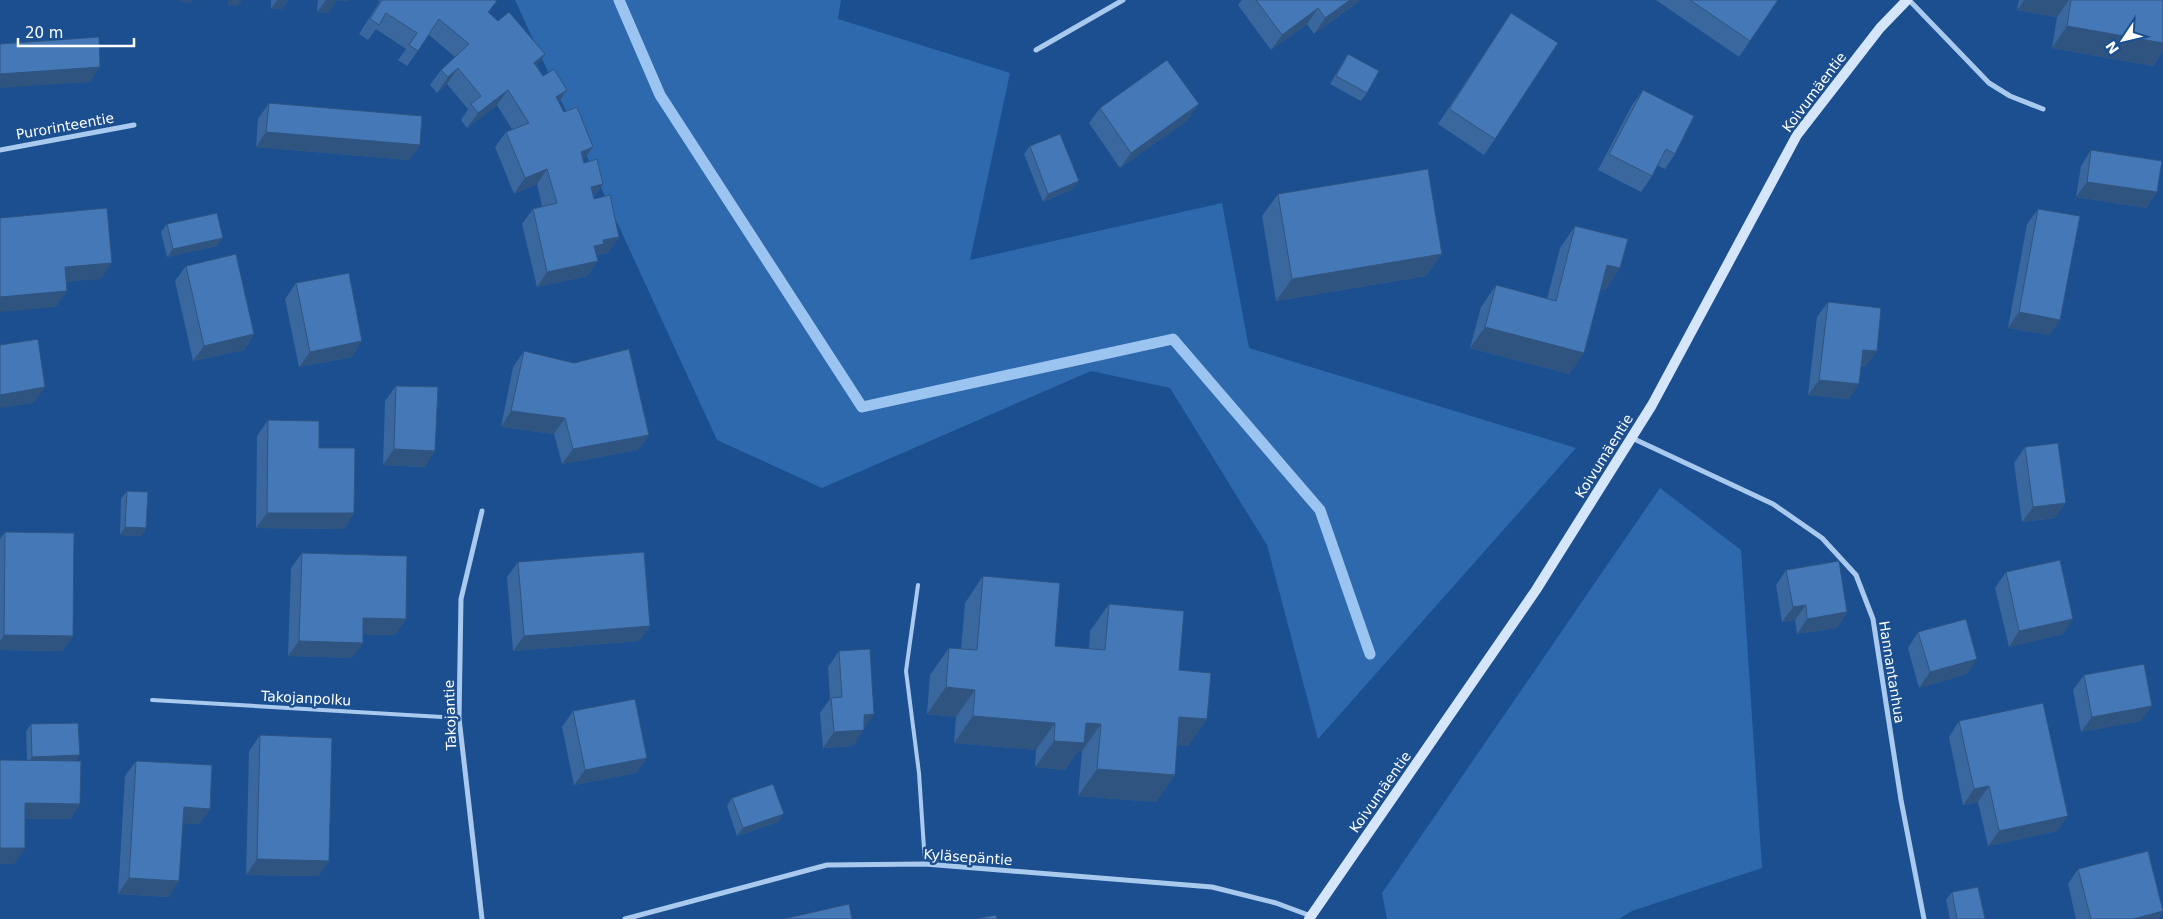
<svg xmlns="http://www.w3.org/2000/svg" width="2163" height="919" viewBox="0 0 2163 919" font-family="'DejaVu Sans',sans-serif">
<rect width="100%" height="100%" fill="#1b4f8f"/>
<path fill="#2e69ad" d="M515,0H841L838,19L1010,73L970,260L1222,203L1249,348L1576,448L1318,739L1267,545L1170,388L1091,371L822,488L717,440Z
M1660,488L1741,550L1762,868L1632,911L1619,919H1387L1382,893Z"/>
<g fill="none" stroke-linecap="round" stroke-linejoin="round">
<path stroke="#9cc4f0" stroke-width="11" d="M619,0L660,95L862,407L1173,339L1320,510L1370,654"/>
<path stroke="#a9c9ee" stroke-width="4" d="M918,585L906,671L919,773L925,864
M152,700L459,718"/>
<path stroke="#a9c9ee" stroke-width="5" d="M1909,0L1989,83L2010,96L2043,109
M1036,50L1123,0
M0,150L134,125
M1632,438L1773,504L1822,538L1856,575L1873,619L1901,800L1924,919
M482,919L459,718L461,599L482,511
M625,919L827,865L925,864L1212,887L1276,903L1311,916"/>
<path stroke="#d6e6fa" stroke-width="10" d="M1309,919L1536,590L1652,405L1797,135L1880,28L1907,0"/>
</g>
<path fill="#3a679d" d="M271,0H289L282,9H271Z
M318,0H347V1L337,0L328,13L317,12Z
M378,0H495L489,13L537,66L543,76L567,90L559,102L584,163L603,184L593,198L619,237L608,253L597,255L596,256L598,261L587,276L537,287L522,224L533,209L542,206L537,184L514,194L495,147L506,132L512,129L497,105L467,128L461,120L468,109L447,84L437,93L430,85L441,70L455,57L429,35L407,66L398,60L406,49L376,29L368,40L359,34L380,1Z
M1242,0H1361L1314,34L1307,24L1271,50L1238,5Z
M1656,0H1778L1739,57Z
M2019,0H2163V51L2153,66L2052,48L2057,17L2017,10Z
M1511,13L1495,139L1484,155L1438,124Z
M1348,54L1367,93L1361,101L1330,84L1343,62Z
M1643,90L1675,154L1665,169L1657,165L1652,176L1641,192L1598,170L1632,105Z
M269,103L420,145L409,160L256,147L258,119Z
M1100,108L1188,120L1120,168L1089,123Z
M1030,146L1073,189L1043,202L1024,154Z
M2091,150L2157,192L2146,208L2076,197L2081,166Z
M1278,194L1442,254L1426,276L1276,301L1262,216Z
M2038,209L2060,320L2049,335L2008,328L2027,224Z
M167,224L217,246L167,257L161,232Z
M1575,226L1620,268L1605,290L1600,289L1584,353L1569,374L1470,348L1481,307L1496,285L1547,299L1560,248Z
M186,266L254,334L244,350L193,361L175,281Z
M296,283L352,357L299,367L285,299Z
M1828,302L1866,366H1861L1849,399L1808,395L1817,317Z
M524,351L649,435L638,450L562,464L554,434L501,427L513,367Z
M396,386L425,467L383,465L385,401Z
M268,420L354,513L344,529L256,528L257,436Z
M2025,447L2055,518L2022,522L2014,463Z
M127,491L146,528L141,536L120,535L121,499Z
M5,532L73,636L62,651L0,650V539Z
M302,553L406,619L395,635L363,634L352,658L288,656L291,568Z
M518,562L650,626L639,641L513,651L507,577Z
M1786,570L1847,612L1837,628L1797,634L1795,620L1782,622L1776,585Z
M2006,572L2063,634L2009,647L1995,588Z
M983,576L1055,646L1089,649L1090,631L1109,604L1179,670L1207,719L1188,746L1177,745L1175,775L1156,802L1078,796L1082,751H1078L1065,770L1035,767L1036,750L954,743L956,717L927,714L930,675L949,648L961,649L965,603Z
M1918,632L1967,674L1919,688L1908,648Z
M839,651L864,729L853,746L823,748L820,713L830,699L828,667Z
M2084,675L2141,721L2081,732L2073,690Z
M573,711L647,758L636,773L574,785L562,727Z
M1959,721L2057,831L1988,846L1978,802L1963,805L1949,737Z
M31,724L80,755L75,761L80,804L70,819H25V848L14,864L27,760L26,732Z
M260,735L329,861L318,876L246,875L249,751Z
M136,761L210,809L199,824L183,823L169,897L118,894L125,776Z
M732,798L778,822L737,836L727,806Z
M2078,869L2163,911L2158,919H2076L2068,884Z
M1952,892L1985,919H1950L1946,900Z"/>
<path fill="#305480" d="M181,0H193L191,3L180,2Z
M229,0H242L238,6L226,5Z
M277,0H289L282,9H271Z
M326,0H347V1L337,0L328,13L317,12Z
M1350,0H1361L1314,34L1325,18Z
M2024,0H2069L2057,17L2017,10Z
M1318,8L1307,24L1271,50L1282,35Z
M2067,26L2163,43V51L2153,66L2052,48Z
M545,54L535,69L534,63Z
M100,67L90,82L0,88V74Z
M458,68L447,84L437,93L448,77Z
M508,90L497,105L467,128L478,113Z
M567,90L556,106V97Z
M1199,104L1188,120L1120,168L1131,153Z
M266,132L420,145L409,160L256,147Z
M593,147L582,162L581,152Z
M547,169L537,184L514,194L525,178Z
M1079,181L1073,189L1043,202L1048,194Z
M2087,182L2157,192L2146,208L2076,197Z
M603,184L592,199L591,187Z
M619,237L608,253L597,255L593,260L594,246L603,240Z
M223,238L217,246L167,257L173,249Z
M1442,254L1426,276L1276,301L1292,279Z
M598,261L587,276L537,287L547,272Z
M112,263L101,279L54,283L65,267Z
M1607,265L1620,268L1605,290L1591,287Z
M67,291L56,307L0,312V297Z
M2019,312L2060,320L2049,335L2008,328Z
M1485,327L1584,353L1569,374L1470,348Z
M254,334L244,350L193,361L204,346Z
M362,341L352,357L299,367L310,352Z
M1863,350L1877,351L1866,366L1852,365Z
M1819,380L1859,384L1849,399L1808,395Z
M45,387L34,403L0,408V395Z
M511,411L565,418L554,434L501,427Z
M649,435L638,450L562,464L573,449Z
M394,449L435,451L425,467L383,465Z
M2066,503L2055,518L2022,522L2033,507Z
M267,513H354L344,529L256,528Z
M125,527L146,528L141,536L120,535Z
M1806,605L1795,620L1782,622L1793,607Z
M1847,612L1837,628L1797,634L1807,619Z
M363,618L406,619L395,635L353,634Z
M2073,619L2063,634L2009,647L2019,631Z
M650,626L639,641L513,651L524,636Z
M4,635L73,636L62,651L0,650V641Z
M299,641L363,643L352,658L288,656Z
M1977,659L1967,674L1919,688L1930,672Z
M946,687L975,690L956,717L927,714Z
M2152,706L2141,721L2081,732L2092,717Z
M874,714L864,729V715Z
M973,716L1055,723L1036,750L954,743Z
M1179,717L1207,719L1188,746L1160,744Z
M1086,723L1101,724L1082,751H1078L1065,770L1035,767L1054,741Z
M864,730L853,746L823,748L834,732Z
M80,755L74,763L27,765L32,757Z
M647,758L636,773L574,785L585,770Z
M1097,769L1175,775L1156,802L1078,796Z
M1989,786L1978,802L1963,805L1974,789Z
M25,803L80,804L70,819H15Z
M184,807L210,809L199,824L174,823Z
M784,814L778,822L737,836L743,828Z
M2068,816L2057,831L1988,846L1999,831Z
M0,848H25L14,864H0Z
M257,859L329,861L318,876L246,875Z
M129,878L179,881L169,897L118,894Z
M2163,911L2158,919H2133Z"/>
<path fill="#4478b7" stroke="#305480" d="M382,0H495L497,1L488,12L498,21L509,12L545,54L534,63L543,76L554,69L567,90L556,97L564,112L577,107L593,147L581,152L584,163L597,159L603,184L591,187L594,199L610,195L619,237L603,240L604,244L594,246L598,261L547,272L533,209L557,203L547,169L525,178L506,132L529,123L508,90L478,113L471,104L481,96L458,68L448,77L441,70L469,44L439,19L418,51L409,45L417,33L386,13L379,25L370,19Z
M1256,0H1350L1325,18L1318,8L1282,35Z
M1690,0H1778L1750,41Z
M2071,0H2163V43L2067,26Z
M1511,13L1558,43L1495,139L1449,109Z
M99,37L100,67L0,74V44Z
M1348,54L1379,71L1367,93L1336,76Z
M1167,60L1199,104L1131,153L1100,108Z
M1643,90L1694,116L1675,154L1666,149L1652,176L1609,154Z
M269,103L422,116L420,145L266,132Z
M1060,134L1079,181L1048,194L1030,146Z
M2091,150L2162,161L2157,192L2087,182Z
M1428,169L1442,254L1292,279L1278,194Z
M107,208L112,263L65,267L67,291L0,297V218Z
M2038,209L2080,216L2060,320L2019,312Z
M217,213L223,238L173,249L167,224Z
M1575,226L1628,239L1620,268L1607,265L1584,353L1485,327L1496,285L1556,301Z
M236,254L254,334L204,346L186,266Z
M349,273L362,341L310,352L296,283Z
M1828,302L1881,308L1877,351L1863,350L1859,384L1819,380Z
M38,339L45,387L0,395V345Z
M629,349L649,435L573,449L565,418L511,411L524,351L574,363Z
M396,386L438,387L435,451L394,449Z
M268,420L319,421V448H355L354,513H267Z
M2058,443L2066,503L2033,507L2025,447Z
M127,491L148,492L146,528L125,527Z
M5,532L74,533L73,636L4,635Z
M644,552L650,626L524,636L518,562Z
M302,553L407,556L406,619L363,618V643L299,641Z
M2060,560L2073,619L2019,631L2006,572Z
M1839,561L1847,612L1807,619L1806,605L1793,607L1786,570Z
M983,576L1060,583L1055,646L1105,650L1109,604L1184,611L1179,670L1211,673L1207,719L1179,717L1175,775L1097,769L1101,724L1086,723L1084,743L1054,741L1055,723L973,716L975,690L946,687L949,648L977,650Z
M1966,619L1977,659L1930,672L1918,632Z
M870,649L874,714L864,715V730L834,732L831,698L842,697L839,651Z
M2144,664L2152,706L2092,717L2084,675Z
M635,699L647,758L585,770L573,711Z
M2043,703L2068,816L1999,831L1989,786L1974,789L1959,721Z
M78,723L80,755L32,757L31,724Z
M260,735L332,738L329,861L257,859Z
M0,760L81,761L80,804L25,803V848H0Z
M136,761L212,765L210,809L184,807L179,881L129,878Z
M773,784L784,814L743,828L732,798Z
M2148,851L2163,911L2133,919H2091L2078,869Z
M1978,887L1985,919H1957L1952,892Z
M849,904L852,919H783Z
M996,915L997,919H975Z"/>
<g text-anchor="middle" stroke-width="5" stroke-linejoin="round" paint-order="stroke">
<g font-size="14" fill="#fff" stroke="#1b4f8f">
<text transform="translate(1814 92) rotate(-53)" y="5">Koivumäentie</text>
<text transform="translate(65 126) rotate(-10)" y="5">Purorinteentie</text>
<text transform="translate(1604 456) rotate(-58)" y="5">Koivumäentie</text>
<text transform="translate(1892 672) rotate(81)" y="5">Hannantanhua</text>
<text transform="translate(306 698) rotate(3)" y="5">Takojanpolku</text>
<text transform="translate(450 715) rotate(-92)" y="5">Takojantie</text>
<text transform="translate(1380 792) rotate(-55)" y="5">Koivumäentie</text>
<text transform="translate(968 857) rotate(4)" y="5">Kyläsepäntie</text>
</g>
</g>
<g transform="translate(2123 40) rotate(235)" stroke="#1b4f8f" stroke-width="4" paint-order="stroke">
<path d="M0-4L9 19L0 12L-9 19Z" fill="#ffffff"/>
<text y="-8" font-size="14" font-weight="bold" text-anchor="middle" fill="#ffffff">N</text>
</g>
<path d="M18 38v8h116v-8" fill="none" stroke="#ffffff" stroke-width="2.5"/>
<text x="25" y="38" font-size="15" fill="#ffffff" stroke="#1b4f8f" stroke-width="4" paint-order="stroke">20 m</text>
</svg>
